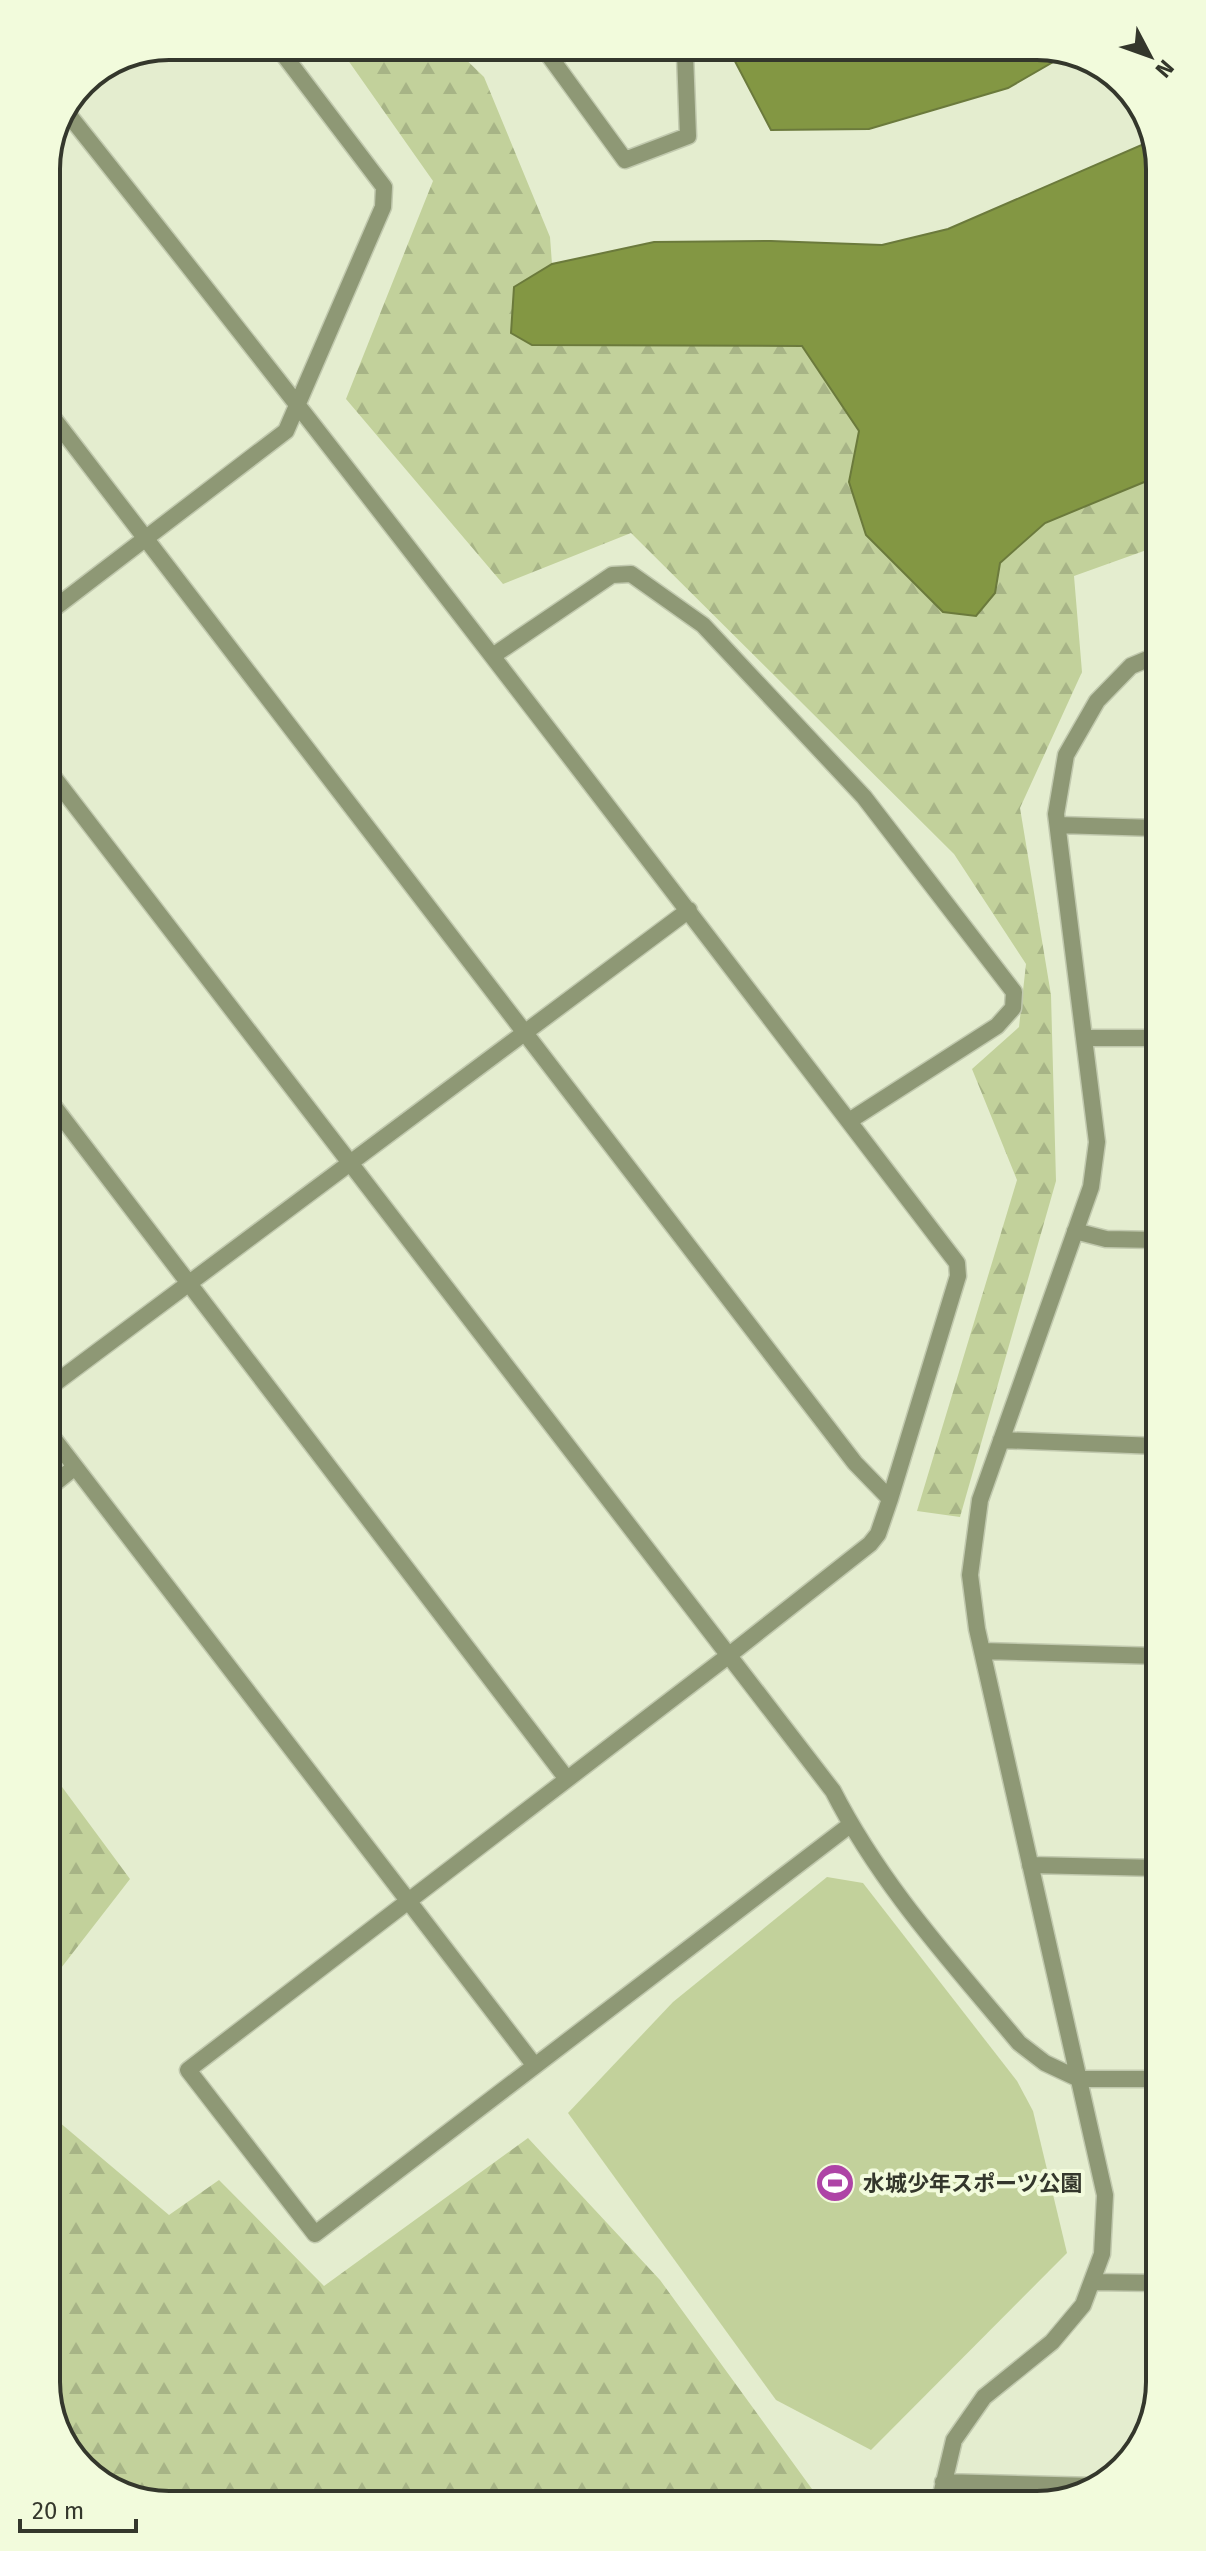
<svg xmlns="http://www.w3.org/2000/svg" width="1206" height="2551" viewBox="0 0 1206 2551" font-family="'Fira Sans','Noto Sans JP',sans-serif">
<defs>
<pattern id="forest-firs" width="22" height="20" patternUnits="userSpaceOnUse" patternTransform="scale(2)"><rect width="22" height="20" fill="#c2d19b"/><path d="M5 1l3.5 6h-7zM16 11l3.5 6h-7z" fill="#a7b486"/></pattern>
</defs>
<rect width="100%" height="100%" fill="#e4edcf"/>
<path fill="url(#forest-firs)" d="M338,46H452L484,77L550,237L552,264L514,287L512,333L532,345L802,346L859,431L849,482L995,593L1000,564L1045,523L1154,478L1155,547L1074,576L1082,672L1020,808L1051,995L1056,1181L960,1517L917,1511L1017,1180L972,1069L1019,1027L1026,964L954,854L631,533L503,584L346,399L433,181Z
M51,1772L130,1879L51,1981Z
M52,2116L169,2215L219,2180L324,2286L528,2138L660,2280L820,2500L160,2505L94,2479L53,2422Z"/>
<path fill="#c2d19b" d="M827,1877L863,1883L1017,2081L1033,2111L1067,2253L871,2450L776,2400L568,2113L673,2002Z"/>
<path fill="#839743" stroke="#6b7a3c" stroke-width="2" d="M727,46H1046L1067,54L1008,88L869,129L771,130Z
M1153,140L1154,478L1045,523L1000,563L995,593L976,616L943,612L866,535L849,482L859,431L802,346L532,345L511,333L514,287L552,264L654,242L771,241L882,245L948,229Z"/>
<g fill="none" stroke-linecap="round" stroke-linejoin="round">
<defs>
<path id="street" d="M542,46L625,160L688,136L685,54
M68,114C370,493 663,878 957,1263L958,1276L890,1499L878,1534L870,1544L728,1656L188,2070L315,2234L850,1825
M47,410L855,1463L890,1499
M48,613L286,431L383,207L384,187L277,46
M494,655L612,575L631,574L703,625L864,797L1014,992L1013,1008L997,1026L849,1121
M48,770L833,1791C882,1887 951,1961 1019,2043L1045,2063L1079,2079H1159
M1058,825L1155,828
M1084,1038H1156
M49,1100L567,1779
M1075,1231L1106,1239L1157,1240
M50,1387L689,910
M50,1434L535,2066
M1001,1440L1157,1446
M50,1487L75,1467
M982,1651L1158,1656
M1030,1865L1158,1868
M1092,2282L1160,2283
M943,2482L1094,2486
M940,2499L954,2440L984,2397L1052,2342L1083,2305L1102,2254L1105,2195L977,1629L970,1575L980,1500L1091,1187L1097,1142L1056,814L1066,755L1097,701L1131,666L1155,656"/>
</defs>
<use href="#street" stroke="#c1c9ae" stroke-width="19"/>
<use href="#street" stroke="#8e9875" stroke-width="16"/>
</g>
<defs>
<symbol id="stadium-disc" viewBox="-11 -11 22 22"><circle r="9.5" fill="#ae44a6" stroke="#f2fbdc"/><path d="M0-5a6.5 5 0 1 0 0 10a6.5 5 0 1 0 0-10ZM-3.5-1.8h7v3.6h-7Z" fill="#fff"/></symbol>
</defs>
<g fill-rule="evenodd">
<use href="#stadium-disc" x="813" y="2161" width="44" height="44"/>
</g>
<g text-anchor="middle" stroke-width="8" stroke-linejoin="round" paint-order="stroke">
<g font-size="22" font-weight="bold" fill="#34372c" stroke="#f2fbdc" text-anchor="start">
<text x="863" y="2191">水城少年スポーツ公園</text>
</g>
</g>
<path d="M0 0H1206V2551H0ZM169 60H1037A109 109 0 0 1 1146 169V2382A109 109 0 0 1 1037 2491H169A109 109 0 0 1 60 2382V169A109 109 0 0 1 169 60Z" fill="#f2fbdc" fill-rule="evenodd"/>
<path fill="none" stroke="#34372c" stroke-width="4" d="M169 60H1037A109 109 0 0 1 1146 169V2382A109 109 0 0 1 1037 2491H169A109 109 0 0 1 60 2382V169A109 109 0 0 1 169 60Z"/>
<g transform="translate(1150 56) rotate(131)" stroke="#f2fbdc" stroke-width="6" paint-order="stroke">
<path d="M0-6L14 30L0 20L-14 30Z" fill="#34372c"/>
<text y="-12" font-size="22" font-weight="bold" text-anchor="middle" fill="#34372c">N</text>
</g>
<path d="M20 2519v12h116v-12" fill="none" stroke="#34372c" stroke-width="4"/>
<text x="32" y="2519" font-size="24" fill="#34372c" stroke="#f2fbdc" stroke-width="6" paint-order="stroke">20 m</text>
</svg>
